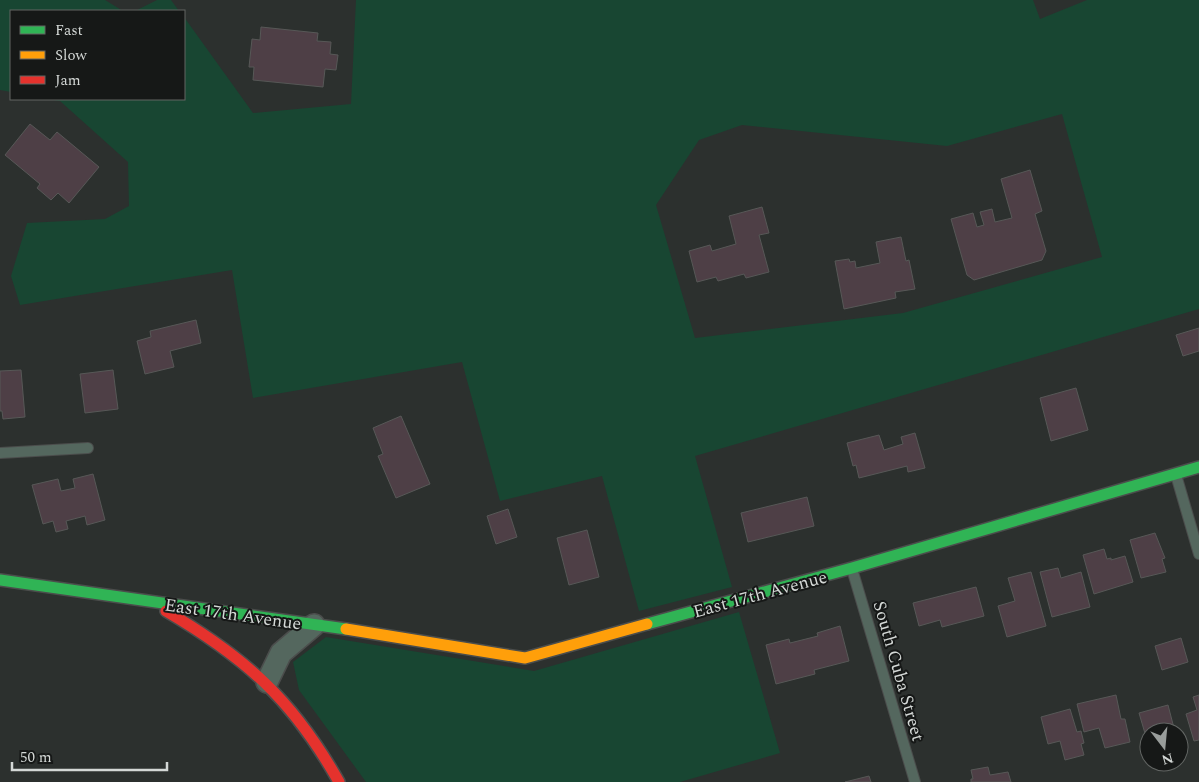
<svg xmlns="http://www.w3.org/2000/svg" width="1199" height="782" viewBox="0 0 1199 782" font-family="Spectral,serif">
<rect width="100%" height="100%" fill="#2c302e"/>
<path fill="#184632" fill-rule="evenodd" d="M0,0H105L123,11H11V92L0,90Z
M157,0H171L179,11H135Z
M356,0H1033L1040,19L1087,0H1199V309L695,456L732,587L639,611L602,476L500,501L462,362L253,398L232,270L20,305L11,276L27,223L105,219L129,206L128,162L60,101L47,99H184V17L253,113L351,104ZM1062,114L1102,257L903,313L695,338L656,205L699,140L742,125L947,146Z
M739,612L780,753L680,782H366L299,690L293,662L326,637L534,671Z"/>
<path fill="#4e3f46" stroke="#575857" d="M261,27L318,33L317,41L331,42L330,54L338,55L336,70L325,69L323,87L253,80L254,67H249L252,39L260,40Z
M30,124L50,140L57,132L99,167L69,203L58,193L51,200L37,188L40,184L5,155Z
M1030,170L1042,211L1035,214L1046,251L1042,260L974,280L967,275L951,219L973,213L977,227L984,225L980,212L992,209L995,222L1012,218L1001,179Z
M762,207L769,233L759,235L769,272L746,278L744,274L718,281L716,277L697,282L689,251L710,245L712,251L736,244L729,216Z
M901,237L906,261L909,260L915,289L895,292L896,298L844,309L835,261L849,259L850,262L855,261L856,268L880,263L876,242Z
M196,320L201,343L170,351L174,367L145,374L137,341L151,337L150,331Z
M1199,328V351L1183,356L1176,335Z
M21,370L25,417L3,419L2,411H0V371Z
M113,370L118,409L85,413L80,374Z
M1076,388L1088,430L1051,441L1040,398Z
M401,416L430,484L396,498L378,456L383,454L373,428Z
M915,433L925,468L908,472L907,466L859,478L856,465L853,466L847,443L879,435L884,450L903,444L901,437Z
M93,474L105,520L87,525L85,516L66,521L68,529L56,532L53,521L43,524L32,485L58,479L61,491L75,488L73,479Z
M807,497L814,526L748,542L741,513Z
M508,509L517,537L496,544L487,516Z
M587,530L599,577L569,585L557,538Z
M1155,533L1165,558L1162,559L1166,572L1141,578L1130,540Z
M1104,549L1107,559L1111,558V560L1125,556L1133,582L1094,594L1083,555Z
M1058,568L1061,578L1081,572L1090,607L1052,617L1040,572Z
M1031,572L1046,626L1007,637L998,606L1015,601L1008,578Z
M976,587L984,616L942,627L940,620L919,626L913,603Z
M840,626L849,661L814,670L815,674L776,684L766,645L789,639L790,643L818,636L817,633Z
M1181,638L1188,662L1162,670L1155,646Z
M1116,695L1121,719H1125L1130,742L1105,748L1099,728L1084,732L1077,704Z
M1199,695V740L1194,741L1186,714L1197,710L1193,697Z
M1168,705L1175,732H1149V747L1139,713Z
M1070,709L1077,732L1081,731L1084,743L1081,744L1084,755L1065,760L1060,741L1048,744L1041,717Z
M988,767L990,775L1008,772L1011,782H971V779H973L971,770Z
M869,776L871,782H845Z"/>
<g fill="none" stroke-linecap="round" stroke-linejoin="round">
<defs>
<path id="lane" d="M0,453L88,448
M1176,475L1199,554
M852,569L915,782"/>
<path id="street" d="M267,682L281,653L314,625"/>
<path id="fast" d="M0,580L346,629
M647,624L852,568L1199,467"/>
<path id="slow" d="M346,629L525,658L647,624"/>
<path id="jam" d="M166,611C246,658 293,700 339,782"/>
</defs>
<use href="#lane" stroke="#4b4d4c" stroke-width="12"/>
<use href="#street" stroke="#4b4d4c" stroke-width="24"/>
<use href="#fast" stroke="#4b4d4c" stroke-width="14"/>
<use href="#slow" stroke="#4b4d4c" stroke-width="14"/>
<use href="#jam" stroke="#4b4d4c" stroke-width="14"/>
<use href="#lane" stroke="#54675e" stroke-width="10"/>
<use href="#street" stroke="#54675e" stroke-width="21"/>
<use href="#fast" stroke="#30b455" stroke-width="11"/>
<use href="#slow" stroke="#ff9f0a" stroke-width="11"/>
<use href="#jam" stroke="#e5322d" stroke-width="11"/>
</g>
<g text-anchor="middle" stroke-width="4" stroke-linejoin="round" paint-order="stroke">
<g font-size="18" fill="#d4d8d6" stroke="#161817">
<text transform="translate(760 594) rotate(-15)" y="6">East 17th Avenue</text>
<text transform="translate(233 614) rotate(8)" y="6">East 17th Avenue</text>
<text transform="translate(899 671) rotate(74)" y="6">South Cuba Street</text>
</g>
</g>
<rect x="10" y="10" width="175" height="90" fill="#161817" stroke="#626563"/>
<rect x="20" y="26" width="25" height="8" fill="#30b455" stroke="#626563"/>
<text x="55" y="35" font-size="15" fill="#d4d8d6">Fast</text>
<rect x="20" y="51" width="25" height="8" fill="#ff9f0a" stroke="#626563"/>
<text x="55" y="60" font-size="15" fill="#d4d8d6">Slow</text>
<rect x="20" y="76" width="25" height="8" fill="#e5322d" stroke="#626563"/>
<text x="55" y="85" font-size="15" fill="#d4d8d6">Jam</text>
<g transform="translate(1164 747) rotate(164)"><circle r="24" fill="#161817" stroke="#626563"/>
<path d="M0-4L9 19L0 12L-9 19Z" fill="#999d9b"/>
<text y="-8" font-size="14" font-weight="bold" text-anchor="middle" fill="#d4d8d6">N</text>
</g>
<path d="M12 762v8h155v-8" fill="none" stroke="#d4d8d6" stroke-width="2.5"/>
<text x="20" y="762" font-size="15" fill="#d4d8d6" stroke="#161817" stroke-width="4" paint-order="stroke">50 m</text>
</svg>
